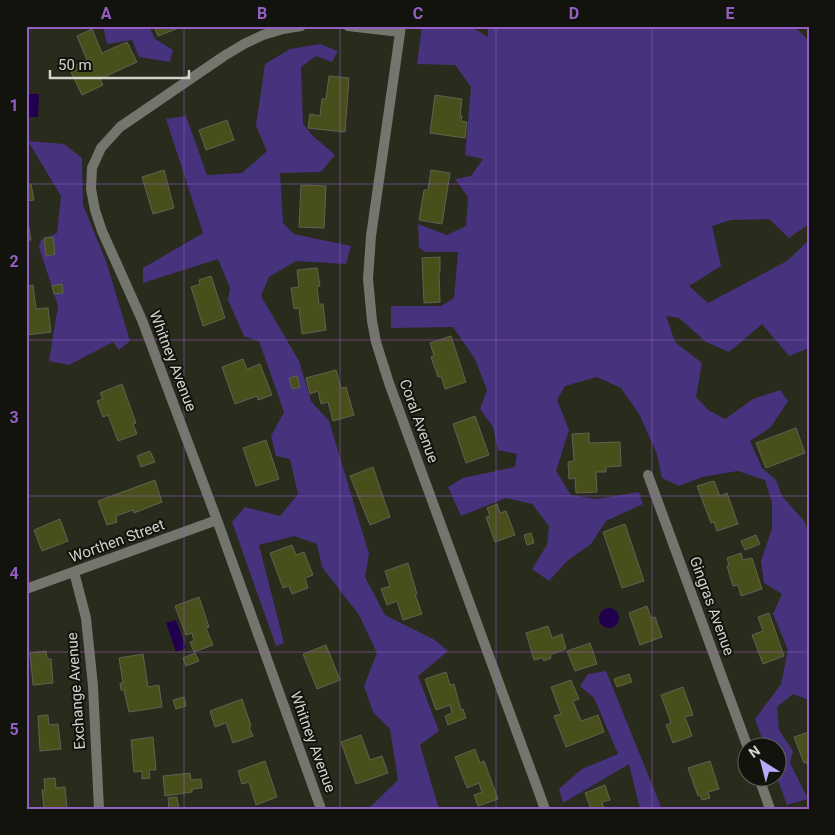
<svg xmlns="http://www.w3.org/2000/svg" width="835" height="835" viewBox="0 0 835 835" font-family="Roboto,sans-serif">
<rect width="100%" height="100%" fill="#292b1d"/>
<path fill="#47327d" d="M103,26H149L155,39L173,50L170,62L139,57L132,40L107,44Z
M422,26H469L488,37V26H794L809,41V224L789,238L769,219L731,220L712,226L721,266L689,286L708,303L787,261L809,240V348L789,356L762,324L729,352L706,342L679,318L666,316L675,342L702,363L696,397L708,410L725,419L753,399L780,390L788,401L771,427L750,441L762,468L776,480L782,496L805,522L809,534V700L793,694L777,707L779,730L793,751L790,763L808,799L787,805L777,778L778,748L765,747L755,719L781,684L788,650L773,614L782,594L764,583L761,561L772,528V503L765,480L738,471L702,477L679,486L662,478L657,454L639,414L621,388L597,377L565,386L557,400L569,430L556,471L571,495L597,499L639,492L643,504L606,521L591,544L567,561L549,581L532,569L547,545L549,526L532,504L506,498L461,516L448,487L463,478L515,467L517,454L498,450L493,427L480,409L487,390L475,359L453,327L391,328V306H441L454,298L458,252H425L419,248L418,224L447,235L466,226L468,197L455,179L471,176L483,159L465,155L471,87L455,65L417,64Z
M320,44L338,51L332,62L316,56L301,67L303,124L313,136L335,155L321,172L280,173L283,223L294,234L351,246L346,264L296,261L269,277L261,296L299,361L311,401L329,421L369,554L365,577L385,615L435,640L448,651L418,676L439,731L420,745L439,809H368L398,780L390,729L373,712L364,686L377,653L359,615L322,567L317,544L294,536L259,545L284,643L276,646L232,522L245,507L280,516L298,494L290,459L276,456L271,436L284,412L259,341L244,336L228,300L230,288L218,259L143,283V268L203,233L166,119L186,116L207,175L242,173L267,151L256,126L265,64L290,49Z
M28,141L64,144L82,158L83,205L106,261L130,341L119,350L113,342L69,365L49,361L58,306L39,247L41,240L57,233L61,196Z
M606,671L662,809H640L629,764L563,803L559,789L582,769L618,754L594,698L580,686L588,674Z"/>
<path fill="#20004d" d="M28,94H39L38,117H27Z
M599 618a10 10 0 1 1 20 0a10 10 0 1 1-20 0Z
M176,620L186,648L176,652L166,623Z"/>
<path fill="#494f1b" stroke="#5f6252" d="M154,26H184L158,36Z
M92,29L102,53L127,42L137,62L100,79L103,85L82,95L69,68L87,60L77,36Z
M329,76L349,78L345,132L308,128L310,114L320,116L322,99H326Z
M435,95L462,99L460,116H462L461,121L467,122L465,138L430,133Z
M227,120L234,140L206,150L199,130Z
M164,170L174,208L153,214L142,177Z
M431,170L450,173L442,224L419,220L424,190H428Z
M31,184L34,200L26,201V185Z
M301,185L326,186L324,228L299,227Z
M26,210L31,240H26Z
M53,237L55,254L46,256L44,238Z
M440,257V272H439L440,302L424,303L422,258Z
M317,268L320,286L317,287L319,304H323L326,330L302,334L299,308L294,309L291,288L299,287L297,270Z
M211,276L225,318L203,326L191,287L200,284L199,280Z
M62,284L63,293L54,294L52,286Z
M33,285L36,309L48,308L51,332L26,335V286Z
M451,336L466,382L445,389L441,376L438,377L431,357L434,356L430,343Z
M243,359L247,369L260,364L272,395L258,400L257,396L235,404L222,367Z
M336,370L341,388L346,387L354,415L333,421L328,402L321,404L318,391L310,394L306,378Z
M297,376L300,387L292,389L289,378Z
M122,384L136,423L133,424L137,434L118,441L108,415L103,417L97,401L103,399L100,393Z
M475,416L489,455L466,463L453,424Z
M796,428L805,453L766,468L756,443Z
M589,433V443L620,442L621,466L606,467V472H596L597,492L576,493L575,478L569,479L568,462L574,461L572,434Z
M266,440L279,479L256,486L243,448Z
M150,451L155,462L141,467L137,456Z
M373,467L390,517L370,525L350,476Z
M155,480L162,502L134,513L133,510L116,516L117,522L107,525L98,501Z
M714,481L720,496L727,493L738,524L717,531L714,522L711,523L697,486Z
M497,504L500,513L506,511L515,535L495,542L486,517L490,516L487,508Z
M60,519L68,541L42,551L34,530Z
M625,524L644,581L622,588L603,532Z
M531,533L534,543L527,545L524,535Z
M756,535L760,544L745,550L741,541Z
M292,545L296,555L304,552L313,575L305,578L308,588L292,594L289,586L283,588L270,553Z
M741,553L743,560L752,558L762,589L741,596L738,585L733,586L727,566L729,565L727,558Z
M408,563L417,594H415L422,614L403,620L397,601L387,605L381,589L390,586L385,571Z
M199,597L209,627L206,628L213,645L194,652L190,642L194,641L192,633L186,635L175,606Z
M647,606L651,618L655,617L662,637L640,645L629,613Z
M769,613L784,656L763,664L752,635L763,631L758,617Z
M548,626L552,638L562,634L566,649L550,655L551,658L544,661L542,658L534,660L526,633Z
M590,643L597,664L575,671L567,651Z
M326,645L340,680L317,689L303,654Z
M46,651L47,659H51L53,683L33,685L30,653Z
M195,653L199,661L186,666L183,658Z
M143,654L148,687L159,685L162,707L129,712L124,690H121L120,683H123L119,658Z
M446,672L450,685L454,684L461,710L463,709L466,718L448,725L445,716L452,713L450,705L436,710L425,679Z
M629,674L632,682L617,687L614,679Z
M571,680L579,699L573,701L581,721L598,715L604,732L566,747L554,716L561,714L551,687Z
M683,687L693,715L685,717L692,736L673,743L666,725L671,723L661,695Z
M184,697L186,706L176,709L173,700Z
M242,699L251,726L249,727L253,736L233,743L226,723L215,727L210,711Z
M48,715L49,725L58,724L61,749L40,751L38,716Z
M809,732V770L806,762L804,763L794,737Z
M361,735L370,760L382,756L388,773L356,784L341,742Z
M153,737L156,770H149L150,778L142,779V771L134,772L131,740Z
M475,749L480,763L484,761L498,799L478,806L474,795L482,792L479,783L467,788L455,757Z
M265,761L277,797L256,805L249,782L242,784L238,771Z
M710,761L719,789L708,792L710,798L702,800L700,795L698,796L688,768Z
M190,773L191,780L201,779L202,788L192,789V792L165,796L163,776Z
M55,778L56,788L65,787L67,809H44L42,790H45L44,779Z
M605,785L610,800L602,802L604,809H591L585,793Z
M177,797L179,809H169L168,798Z"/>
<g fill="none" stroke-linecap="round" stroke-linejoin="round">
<path stroke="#74766e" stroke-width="10" d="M301,26L283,29L263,35L244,44L224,56L120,127L101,148L92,168L91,189L95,210L102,231L142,320L217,520L321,809
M348,26L400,32
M401,26L371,236L368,279L372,321L376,342L389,383L545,809
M648,475L748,748
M74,572L86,618L93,686L99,809
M26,589L217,520
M759,778L770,809"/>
</g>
<path fill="none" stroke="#955ec3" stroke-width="1" stroke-opacity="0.55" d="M184,26V809M340,26V809M496,26V809M652,26V809M26,184H809M26,340H809M26,496H809M26,652H809"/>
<g text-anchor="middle" stroke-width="4" stroke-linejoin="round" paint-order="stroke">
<g font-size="15" fill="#d2d4cb" stroke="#12130d">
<text transform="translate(173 361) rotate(69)" y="5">Whitney Avenue</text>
<text transform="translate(419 421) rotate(70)" y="5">Coral Avenue</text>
<text transform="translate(117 541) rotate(-20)" y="5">Worthen Street</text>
<text transform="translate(712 606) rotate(70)" y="5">Gingras Avenue</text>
<text transform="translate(76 691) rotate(-94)" y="5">Exchange Avenue</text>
<text transform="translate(313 742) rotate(70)" y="5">Whitney Avenue</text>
</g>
</g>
<rect width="835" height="835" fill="none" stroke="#12130d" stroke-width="55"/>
<g transform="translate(762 762) rotate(324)"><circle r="24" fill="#12130d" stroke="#5f6059"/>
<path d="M0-4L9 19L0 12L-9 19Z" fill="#b9abf7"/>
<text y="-8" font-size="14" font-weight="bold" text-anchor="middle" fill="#d2d4cb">N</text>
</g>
<path d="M50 70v8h139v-8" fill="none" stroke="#d2d4cb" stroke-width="2.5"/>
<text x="58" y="70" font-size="15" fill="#d2d4cb" stroke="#12130d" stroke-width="4" paint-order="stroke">50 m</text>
<rect x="28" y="28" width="780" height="780" fill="none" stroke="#955ec3" stroke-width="2"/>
<g font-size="16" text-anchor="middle" font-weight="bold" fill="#955ec3">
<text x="106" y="19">A</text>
<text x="262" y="19">B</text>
<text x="418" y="19">C</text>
<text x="574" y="19">D</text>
<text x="730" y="19">E</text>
<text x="14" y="111">1</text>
<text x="14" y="267">2</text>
<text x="14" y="423">3</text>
<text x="14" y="579">4</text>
<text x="14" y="735">5</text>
</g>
</svg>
